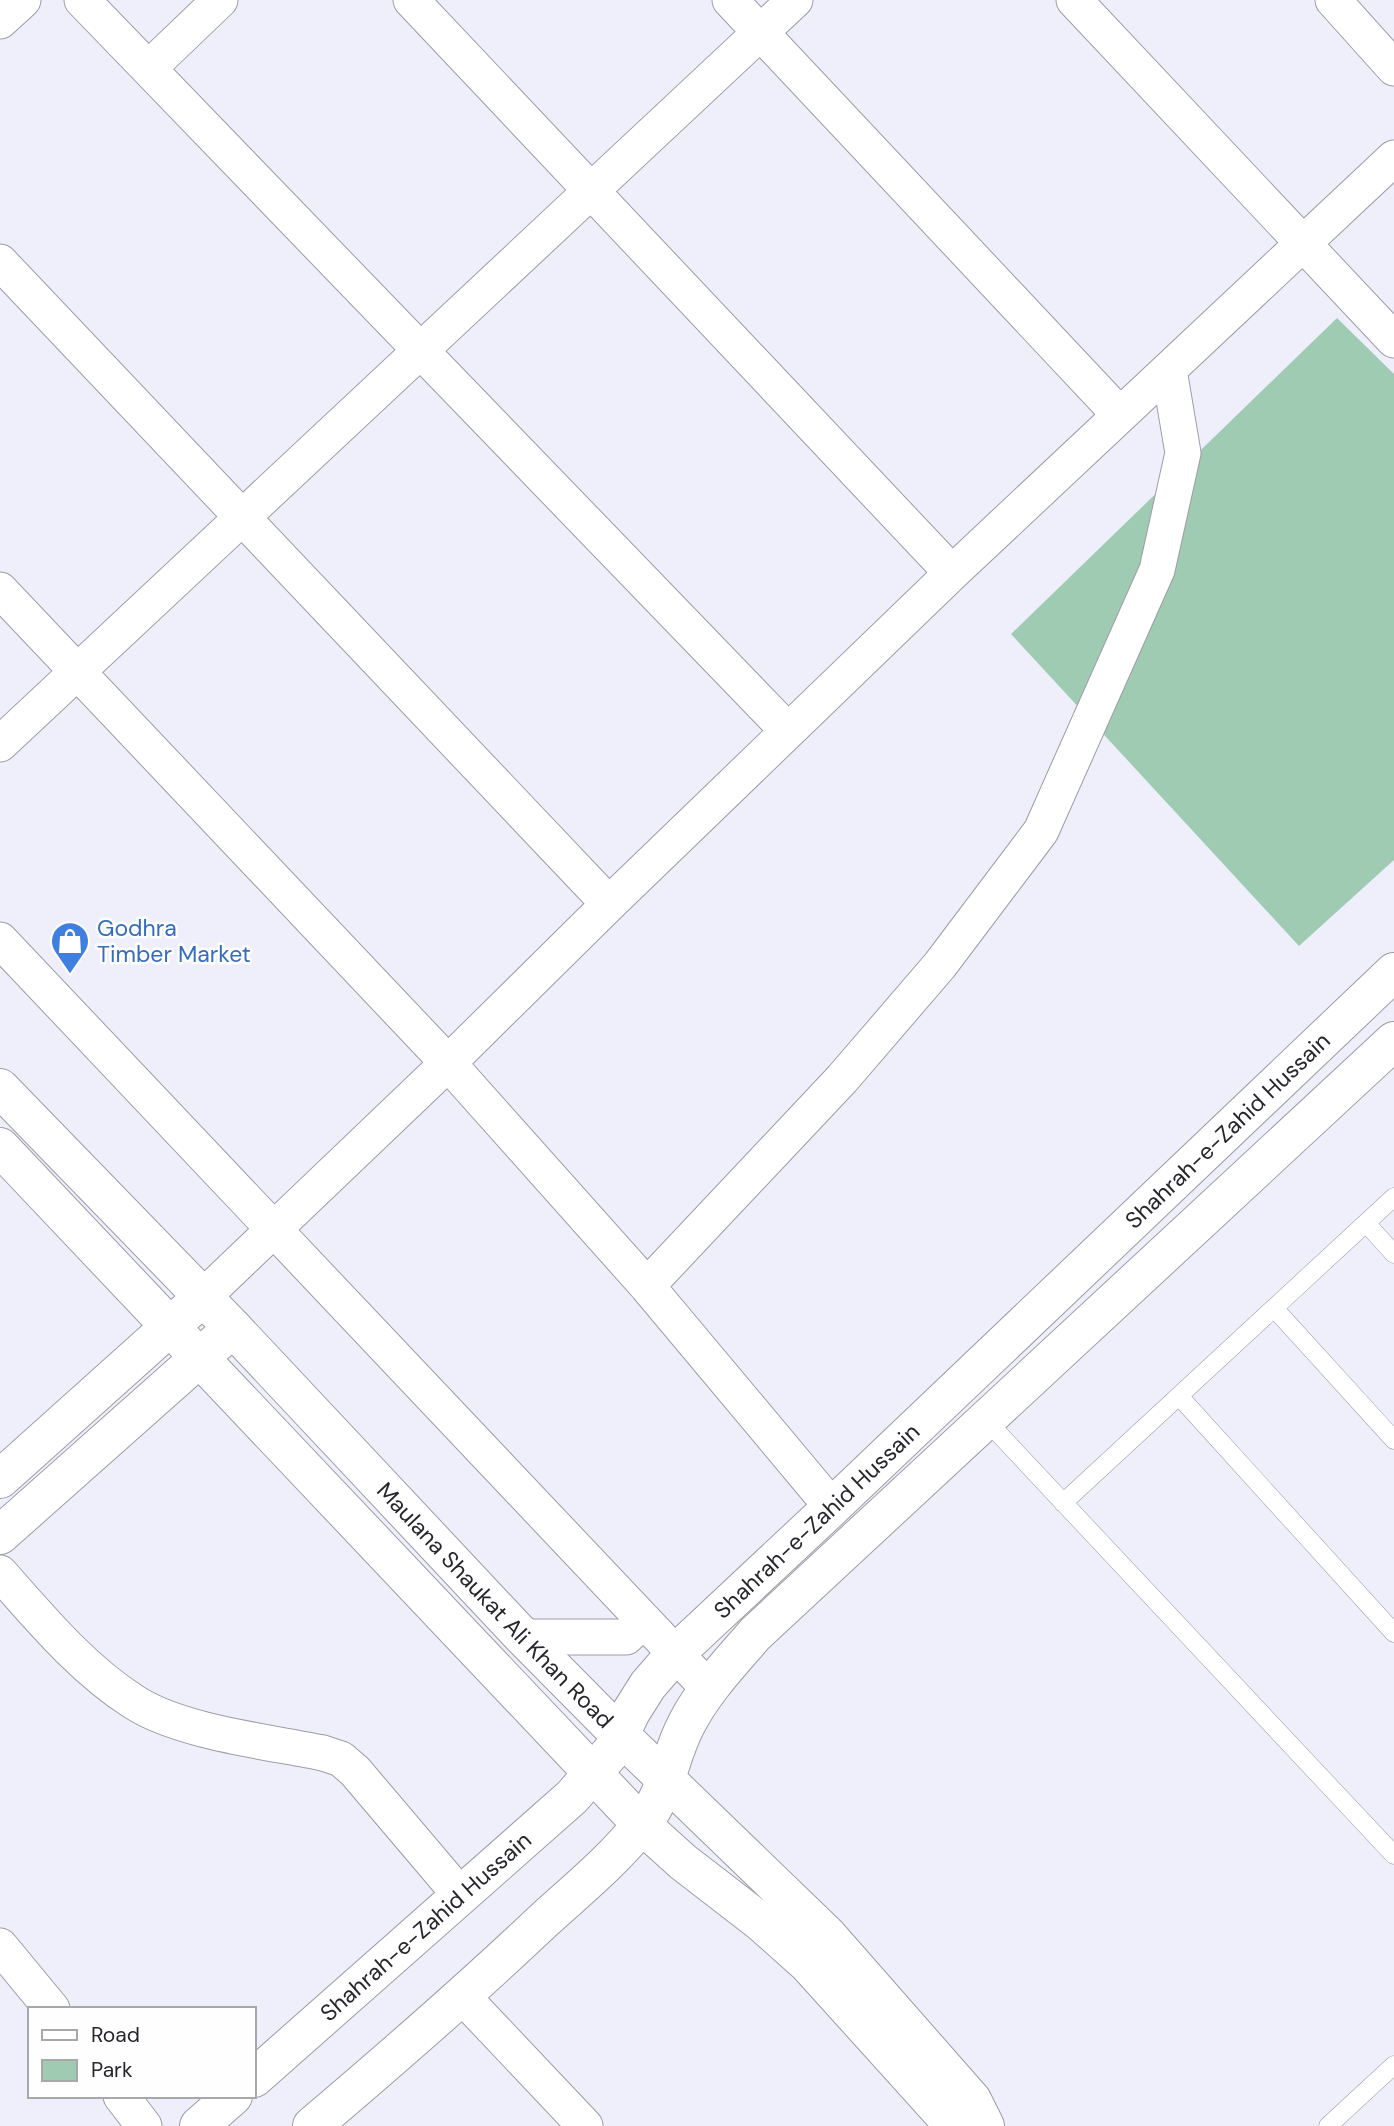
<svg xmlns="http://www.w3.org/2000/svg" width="1394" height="2126" viewBox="0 0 1394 2126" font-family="'DM Sans',sans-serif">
<rect width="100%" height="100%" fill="#efeffb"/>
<path fill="#9fcbb3" d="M1337,318L1394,374V860L1299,946L1011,634Z"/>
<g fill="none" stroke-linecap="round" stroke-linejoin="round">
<defs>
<path id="service" d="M1366,1223L1394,1254
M1274,1308L1394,1440
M1179,1396L1394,1633
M985,1419L1394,1855
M1063,1503L1394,1197
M1328,2126L1394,2065"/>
<path id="minor" d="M82,0L788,731
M411,0L952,573
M730,0L1120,415
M1074,0L1394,340
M1333,0L1394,68
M0,21L23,0
M149,68L220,0
M0,262L609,904
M0,590L448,1063L647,1286L832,1507
M0,744L795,0
M0,940L709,1689
M647,1286L842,1079L940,965L1041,831L1157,570L1183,453L1169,370
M203,1297L448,1063L609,904L952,573L1394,158
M0,1573C40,1618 82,1669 134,1702C180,1732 269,1742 323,1753L341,1759L355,1771L461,1896
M523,1637H626L643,1621
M0,1946L52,2009
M463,1997L585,2126
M121,2096L144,2126"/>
<path id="tertiary" d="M0,1479L203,1297
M0,1535L233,1328"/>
<g id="secondary">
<path id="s1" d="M0,1088L233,1328L523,1637L621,1736L828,1936L972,2100L985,2126"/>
<path d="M0,1147L642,1825L683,1862L762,1923L808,1964L947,2118L960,2126"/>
<path id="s2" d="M254,2078L572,1797L612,1751L631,1712L648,1685L675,1654L832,1507L1394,972"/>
<path d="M199,2126L233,2096"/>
<path d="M312,2126C391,2059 468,1992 543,1921C577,1890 614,1860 642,1824C669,1790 668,1758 687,1723C704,1690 731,1662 755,1634L1394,1041"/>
</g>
</defs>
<use href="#service" stroke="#9c9ca6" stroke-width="19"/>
<use href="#minor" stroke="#9c9ca6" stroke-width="37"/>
<use href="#tertiary" stroke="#9c9ca6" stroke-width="40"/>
<use href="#secondary" stroke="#9c9ca6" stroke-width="40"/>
<use href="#service" stroke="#fff" stroke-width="18"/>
<use href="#minor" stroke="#fff" stroke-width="35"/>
<use href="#tertiary" stroke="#fff" stroke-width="38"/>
<use href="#secondary" stroke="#fff" stroke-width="38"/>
</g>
<defs>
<symbol id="shop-pin" viewBox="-11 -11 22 30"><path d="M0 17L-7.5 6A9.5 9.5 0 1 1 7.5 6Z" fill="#3f7fe0" stroke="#fefefe"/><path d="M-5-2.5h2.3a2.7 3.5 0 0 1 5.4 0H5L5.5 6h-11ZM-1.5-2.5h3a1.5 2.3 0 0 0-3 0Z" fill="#fff"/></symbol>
</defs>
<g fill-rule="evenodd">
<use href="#shop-pin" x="48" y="919" width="44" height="60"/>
</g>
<g text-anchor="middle" stroke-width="5" stroke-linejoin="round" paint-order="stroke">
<g font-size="23" fill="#366cbe" stroke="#fefefe" text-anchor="start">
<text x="97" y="936">Godhra<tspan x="97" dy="26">Timber Market</tspan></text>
</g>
<g font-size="23" fill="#27272b" stroke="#fefefe">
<text dy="8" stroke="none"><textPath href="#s2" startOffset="1363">Shahrah-e-Zahid Hussain</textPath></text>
<text dy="8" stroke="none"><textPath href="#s2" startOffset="796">Shahrah-e-Zahid Hussain</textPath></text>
<text dy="8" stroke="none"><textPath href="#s1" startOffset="716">Maulana Shaukat Ali Khan Road</textPath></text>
<text dy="8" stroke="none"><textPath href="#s2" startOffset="229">Shahrah-e-Zahid Hussain</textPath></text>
</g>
</g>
<rect x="28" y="2007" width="228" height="91" fill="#fefefe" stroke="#a8a8aa" stroke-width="2"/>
<rect x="42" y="2030" width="35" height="10" fill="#ffffff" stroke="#a8a8aa" stroke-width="2"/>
<text x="91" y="2042" font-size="21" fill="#27272b">Road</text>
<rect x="42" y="2060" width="35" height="21" fill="#9fcbb3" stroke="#a8a8aa" stroke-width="2"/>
<text x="91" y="2077" font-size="21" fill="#27272b">Park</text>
</svg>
